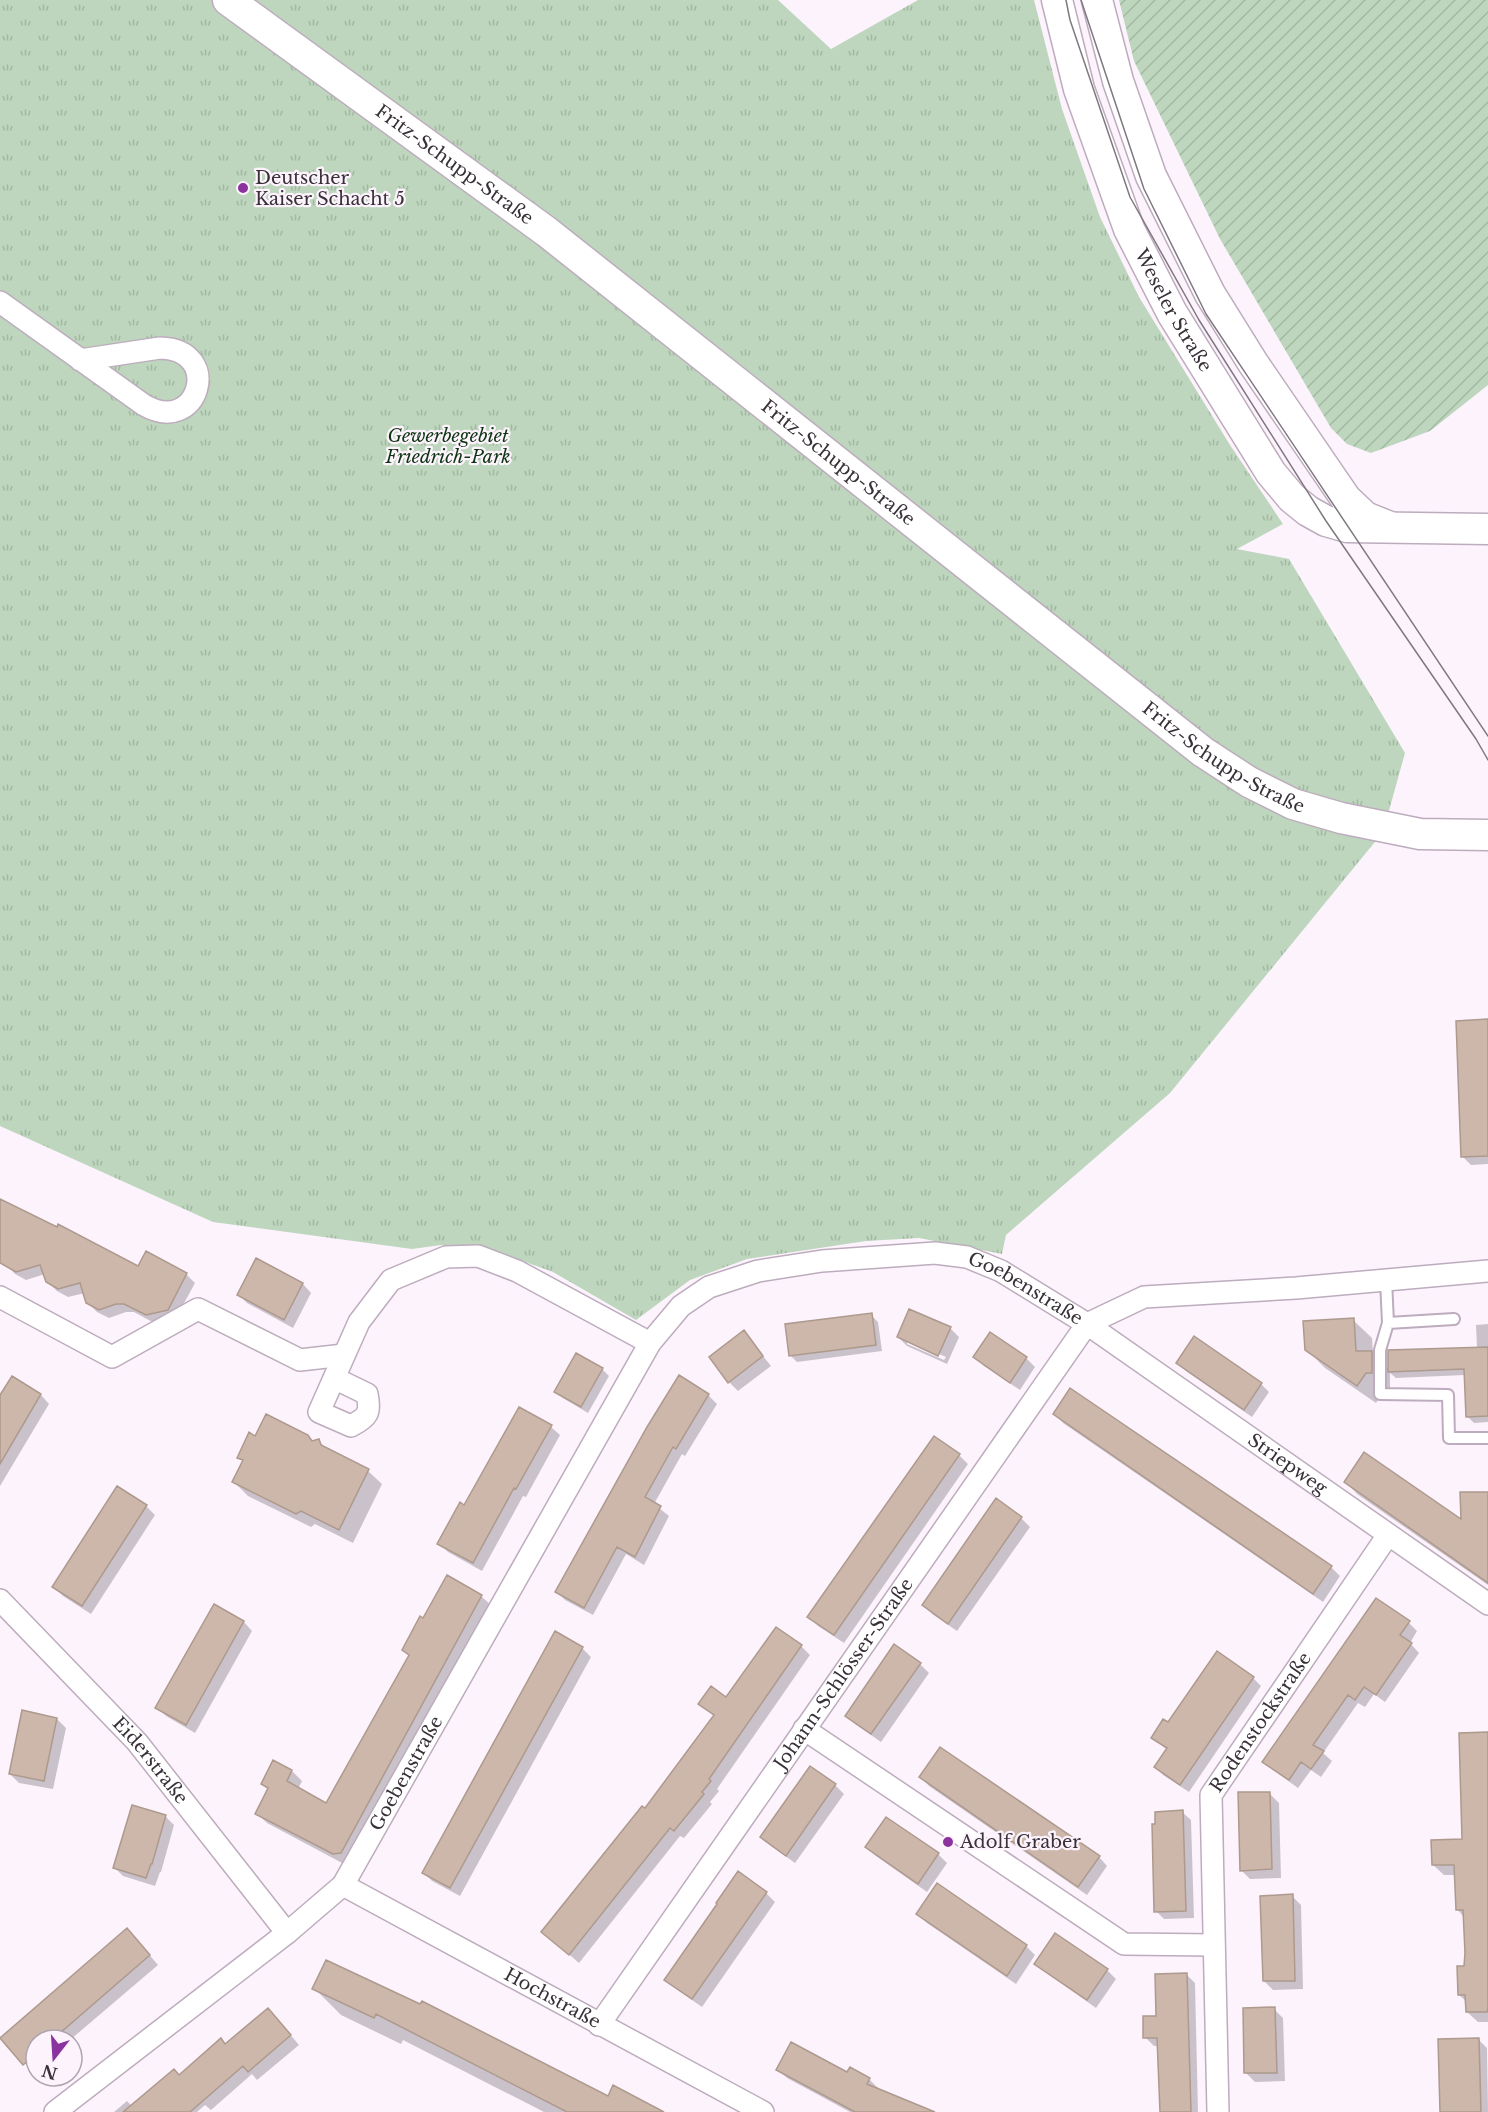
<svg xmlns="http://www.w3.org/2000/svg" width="1488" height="2112" viewBox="0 0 1488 2112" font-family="'Libre Baskerville',serif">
<defs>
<pattern id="park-tufts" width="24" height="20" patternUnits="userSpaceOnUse" patternTransform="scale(1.5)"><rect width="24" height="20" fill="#bdd6bd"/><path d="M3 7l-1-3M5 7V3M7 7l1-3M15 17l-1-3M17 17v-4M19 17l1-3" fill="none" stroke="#a3b8a3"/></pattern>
<pattern id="garden-furrows" width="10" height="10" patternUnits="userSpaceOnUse" patternTransform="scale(1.5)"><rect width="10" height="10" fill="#bdd6bd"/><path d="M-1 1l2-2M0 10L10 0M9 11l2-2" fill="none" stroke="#a3b8a3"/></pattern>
</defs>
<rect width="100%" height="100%" fill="#fdf3fd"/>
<path fill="url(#park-tufts)" d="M0,0H778L831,49L918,0H1034L1062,109L1100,217L1139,297L1230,445L1283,524L1237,549L1289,559L1405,753L1383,832L1170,1093L1006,1235L1002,1254L919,1238L866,1241L747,1259L690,1280L636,1320L553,1272L495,1251L441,1245L412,1249L213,1222L0,1126Z"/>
<path fill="url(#garden-furrows)" d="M1119,0H1488V385L1430,431L1371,453L1347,444L1331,428L1220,239L1134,61Z"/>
<path fill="#0003" fill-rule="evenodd" d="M1488,1021V1164L1471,1165L1462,1156Z
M0,1201L139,1268L186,1274L195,1283L176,1318L156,1324L134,1312H126L109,1318L97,1312L87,1302L85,1293L68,1297L57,1291L48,1282L45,1274L26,1280L15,1274L6,1264L0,1253Z
M257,1260L303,1284L311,1293L293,1328L247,1303L238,1294Z
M871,1315L878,1322L882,1351L797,1362L790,1355Z
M1353,1320L1372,1338L1373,1353L1389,1369L1477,1348L1476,1325L1488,1324V1422L1474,1423L1467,1416L1465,1375L1396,1378L1390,1373V1391H1384L1376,1403L1325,1368L1306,1349Z
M950,1328L959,1337L947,1364L907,1346L898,1337ZM907,1340L946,1357L944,1360L907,1344Z
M744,1332L771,1366L738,1391L729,1382Z
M990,1334L1026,1358L1035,1367L1020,1390L984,1366L975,1357Z
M1195,1338L1261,1384L1269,1392L1252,1417L1186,1371L1178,1363Z
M602,1369L609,1376L588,1413L563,1398L556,1391Z
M680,1377L708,1395L717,1404L685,1456L682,1454L654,1504L669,1516L644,1565L626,1554L593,1615L565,1600L557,1592Z
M12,1378L41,1395L49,1404L0,1486V1398Z
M1055,1414L1331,1567L1340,1576L1323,1602L1063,1423Z
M551,1427L560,1435L526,1497L523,1496L482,1571L448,1552L439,1543L465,1507Z
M307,1436L313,1442L319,1441L328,1451L368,1471L382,1484L353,1543L315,1524L311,1527L248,1496L234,1482L244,1462L239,1457Z
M959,1455L968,1464L844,1643L818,1626L809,1617Z
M1346,1482L1462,1522L1488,1493V1585L1357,1494Z
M146,1506L155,1515L91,1614L63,1596L54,1587Z
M1021,1518L1030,1527L957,1631L932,1614L924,1605Z
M481,1596L492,1606L344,1864L267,1823L257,1813L269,1790L263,1784L274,1762L292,1771L302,1781L298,1789L327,1805L410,1656L403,1650L424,1620Z
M215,1606L244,1622L252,1631L195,1733L166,1716L157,1707Z
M1409,1623L1417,1631L1410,1643L1419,1653L1385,1702L1374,1694L1365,1707L1358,1703L1323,1753L1332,1761L1321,1777L1311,1770L1298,1788L1273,1770L1264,1761Z
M801,1646L810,1655L717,1789L719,1791L710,1802L712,1804L684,1838L680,1836L579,1963L543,1932L645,1811L715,1717L700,1704L727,1699Z
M582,1648L591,1657L460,1896L432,1881L424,1873Z
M920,1664L929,1673L881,1742L855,1724L847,1716Z
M1253,1678L1261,1686L1189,1792L1163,1775L1156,1767L1167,1750L1153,1737L1169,1724Z
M57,1719L66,1728L53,1789L19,1783L10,1774Z
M1488,1733V2022H1478L1467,2012V2002L1459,1995L1465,1967L1464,1917L1457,1909L1456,1875H1444L1433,1865L1463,1840Z
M810,1768L835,1785L844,1794L795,1863L771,1846L762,1837Z
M921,1777L1099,1857L1107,1866L1087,1895L929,1786Z
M1270,1794L1279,1803L1281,1878L1250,1879L1241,1870Z
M1182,1812L1191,1820L1194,1918L1164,1919L1156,1911Z
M165,1816L174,1825L161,1872H160L155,1886L123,1876L114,1867Z
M867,1847L938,1854L947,1863L927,1892L876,1856Z
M938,1885L1026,1946L1035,1955L1016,1984L927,1923L918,1914Z
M766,1893L775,1902L702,2007L675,1988L666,1980Z
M1292,1896L1301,1905L1303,1989L1273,1990L1264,1981Z
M136,1939L158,1965L70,2040H36V2070L33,2072L2,2039Z
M1036,1964L1107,1970L1116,1979L1096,2008L1045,1972Z
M1186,1974L1195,1983L1198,2112H1160L1158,2046H1154L1145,2037Z
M314,1988L608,2098L661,2112H544L403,2040L401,2044L341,2015Z
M1274,2009L1283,2018L1285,2081L1255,2082L1246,2073Z
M277,2019L299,2045L257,2080L252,2074L211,2110L205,2105L197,2112H114L127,2101L132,2106L226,2046Z
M1478,2039L1487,2048L1488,2112H1442Z
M778,2069L848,2074L869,2079L878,2088V2090L935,2112H850L787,2078Z"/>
<path fill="#cdb7ab" stroke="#ad998d" stroke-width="1.5" d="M1488,1019V1156L1461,1157L1456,1021Z
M0,1199L57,1227L58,1224L138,1266L146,1251L187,1273L168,1310L146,1315L124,1304H116L99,1310L86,1303L80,1283L58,1289L46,1282L40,1265L16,1272L0,1263Z
M256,1258L303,1283L284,1320L237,1295Z
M909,1309L951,1327L938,1356L897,1337Z
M872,1313L876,1345L789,1356L785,1324Z
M1354,1318L1356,1351H1372V1373H1366L1357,1386L1305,1350L1303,1321Z
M744,1330L763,1356L728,1383L709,1357Z
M990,1332L1027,1357L1010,1383L973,1357Z
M1194,1336L1262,1383L1244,1410L1176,1363Z
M1488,1347V1416L1466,1417L1464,1369L1388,1372V1350Z
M576,1353L603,1368L581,1407L554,1392Z
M679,1375L709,1394L676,1449L673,1447L645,1497L661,1506L635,1557L617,1547L584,1608L555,1592L647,1427Z
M12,1376L41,1394L0,1464V1395Z
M1070,1388L1332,1566L1313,1594L1053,1414Z
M519,1407L552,1425L516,1489L514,1488L473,1563L437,1544L460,1502L464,1505Z
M266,1414L308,1435L312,1441L319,1439L321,1445L369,1469L339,1530L301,1511L296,1514L232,1482L243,1460L237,1458L249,1432L255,1436Z
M934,1436L960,1454L834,1635L807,1617Z
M1364,1452L1461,1519L1460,1492H1488V1583L1344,1482Z
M117,1486L147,1505L82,1606L52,1587Z
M996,1498L1022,1517L948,1624L922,1605Z
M447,1575L482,1595L341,1853L333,1854L255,1814L268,1788L261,1784L273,1760L292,1770L287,1781L326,1803L409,1655L402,1650L420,1616L423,1618Z
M1376,1598L1410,1621L1400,1635L1412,1643L1376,1695L1364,1687L1355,1700L1348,1695L1313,1745L1324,1751L1311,1769L1301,1762L1289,1780L1262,1762Z
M214,1604L244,1621L186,1725L155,1708Z
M776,1627L802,1645L709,1779L711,1781L702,1792L704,1794L674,1831L670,1828L569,1955L541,1932L642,1806L645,1808L714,1715L698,1704L711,1686L726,1697Z
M555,1631L583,1647L450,1888L422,1873Z
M894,1644L921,1663L871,1734L845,1716Z
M1217,1651L1254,1677L1180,1785L1154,1767L1167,1748L1151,1738L1163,1719L1168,1722Z
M22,1710L57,1718L44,1781L9,1774Z
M1488,1732V2008L1487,2012H1466L1465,1995H1458L1457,1966H1464L1465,1953L1463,1910H1456L1454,1865H1432L1431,1840L1462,1839L1459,1733Z
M940,1747L1100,1856L1078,1887L919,1777Z
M810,1766L836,1784L786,1856L760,1837Z
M1238,1792H1270L1272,1869L1240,1871Z
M132,1805L166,1815L152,1864H151L146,1878L113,1868Z
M1183,1810L1186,1911L1154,1912L1152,1824H1155V1812Z
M886,1817L939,1853L918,1884L865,1847Z
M738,1871L767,1892L692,1999L664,1980L717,1904L716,1903Z
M937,1883L1027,1945L1007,1976L916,1914Z
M1293,1894L1295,1981H1263L1260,1896Z
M127,1928L150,1955L52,2040H36V2054L23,2065L0,2038Z
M1055,1933L1108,1969L1087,2000L1034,1964Z
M326,1960L420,2004L422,2001L608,2096L613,2085L664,2112H567L376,2014L374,2018L312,1989Z
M1187,1973L1191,2112H1160L1157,2038H1143V2016H1156L1155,1974Z
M1275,2007L1277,2073H1244L1243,2008Z
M268,2008L291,2035L248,2072L243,2066L190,2112H123L174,2069L179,2075L221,2038L225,2044Z
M1479,2038L1481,2112H1440L1438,2039Z
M791,2042L847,2072L850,2067L870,2078L867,2084L935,2112H855L776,2070Z"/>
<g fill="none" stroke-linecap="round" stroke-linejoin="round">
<defs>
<path id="service" d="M1386,1280L1388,1323L1454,1319
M1388,1323L1380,1350V1394L1448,1395L1449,1438H1488"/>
<g id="minor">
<path d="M0,302L144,405C199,437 224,349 160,348L80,360"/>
<path d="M0,1297L112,1357L198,1309L300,1360L344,1355"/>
<path d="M334,1378L367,1394C371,1413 368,1417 351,1426L319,1412L359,1322L391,1280L446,1257L478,1256L517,1271L650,1343"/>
<path id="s1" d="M0,1600L137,1742L287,1933"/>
<path d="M804,1729L1124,1944L1214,1945"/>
<path id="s2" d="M343,1885L763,2112"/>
<path id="s3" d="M599,2025L1087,1324L1144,1297L1296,1288L1488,1271"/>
<path id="s4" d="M55,2112L287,1933L343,1885L650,1343L681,1306L709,1287L758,1271L822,1261L935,1253L967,1257L1001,1271L1087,1324L1488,1604"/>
<path id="s5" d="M1218,2112L1211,1795L1388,1535"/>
</g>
<g id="secondary">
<path id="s6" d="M228,0L547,232L1203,752L1249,782L1293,804L1341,818L1420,834L1488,835"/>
<path id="s7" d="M1057,0L1079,89L1129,229L1172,313L1271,473L1292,498L1308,511L1326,521L1347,527L1488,529"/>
<path d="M1097,0L1118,81L1151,176L1210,294L1253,363L1346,499L1365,517L1390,527"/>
</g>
</defs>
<use href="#service" stroke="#bdacbd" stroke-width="14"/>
<use href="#minor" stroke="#bdacbd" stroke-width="24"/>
<use href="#secondary" stroke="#bdacbd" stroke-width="33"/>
<use href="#service" stroke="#fff" stroke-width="10"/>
<use href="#minor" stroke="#fff" stroke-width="21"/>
<use href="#secondary" stroke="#fff" stroke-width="30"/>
<path stroke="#807880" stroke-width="1.5" d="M1066,0L1070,20L1130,197L1199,320L1326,521L1476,739L1488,760
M1081,0L1144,189L1206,314L1488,736"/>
</g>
<g fill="#8a329e" stroke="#fdf3fd" stroke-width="2">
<circle cx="243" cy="188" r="6"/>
<circle cx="948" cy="1842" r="6"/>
</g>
<g text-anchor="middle" stroke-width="4.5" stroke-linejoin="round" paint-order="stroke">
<g font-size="18" fill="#383138" stroke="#fdf3fd">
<text dy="6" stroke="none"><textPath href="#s6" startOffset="280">Fritz-Schupp-Straße</textPath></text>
<text dy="6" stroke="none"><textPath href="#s7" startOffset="333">Weseler Straße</textPath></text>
<text dy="6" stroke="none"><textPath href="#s6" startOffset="766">Fritz-Schupp-Straße</textPath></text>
<text dy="6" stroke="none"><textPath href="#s6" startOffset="1252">Fritz-Schupp-Straße</textPath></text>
<text dy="6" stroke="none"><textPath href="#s4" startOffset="1400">Goebenstraße</textPath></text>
<text dy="6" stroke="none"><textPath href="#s4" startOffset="1716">Striepweg</textPath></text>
<text dy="6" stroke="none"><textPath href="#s3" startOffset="428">Johann-Schlösser-Straße</textPath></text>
<text dy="6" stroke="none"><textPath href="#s5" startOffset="405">Rodenstockstraße</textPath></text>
<text dy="6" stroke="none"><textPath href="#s1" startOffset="220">Eiderstraße</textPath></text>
<text dy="6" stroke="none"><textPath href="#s4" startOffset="495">Goebenstraße</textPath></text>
<text dy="6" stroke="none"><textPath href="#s2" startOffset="238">Hochstraße</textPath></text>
</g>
<g font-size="18" fill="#383138" stroke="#fdf3fd" text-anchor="start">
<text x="255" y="184">Deutscher<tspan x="255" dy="21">Kaiser Schacht 5</tspan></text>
<text x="960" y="1848">Adolf Graber</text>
</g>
<g font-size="18" font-style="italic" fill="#0e3511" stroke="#fdf3fd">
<text x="448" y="442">Gewerbegebiet<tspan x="448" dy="21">Friedrich-Park</tspan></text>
</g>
</g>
<g transform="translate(54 2058) rotate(197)"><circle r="28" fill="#fdf3fd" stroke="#aea5ae" stroke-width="1.5"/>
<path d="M0-4.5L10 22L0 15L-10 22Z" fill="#8a329e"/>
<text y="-9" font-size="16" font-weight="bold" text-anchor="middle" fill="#383138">N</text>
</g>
</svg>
